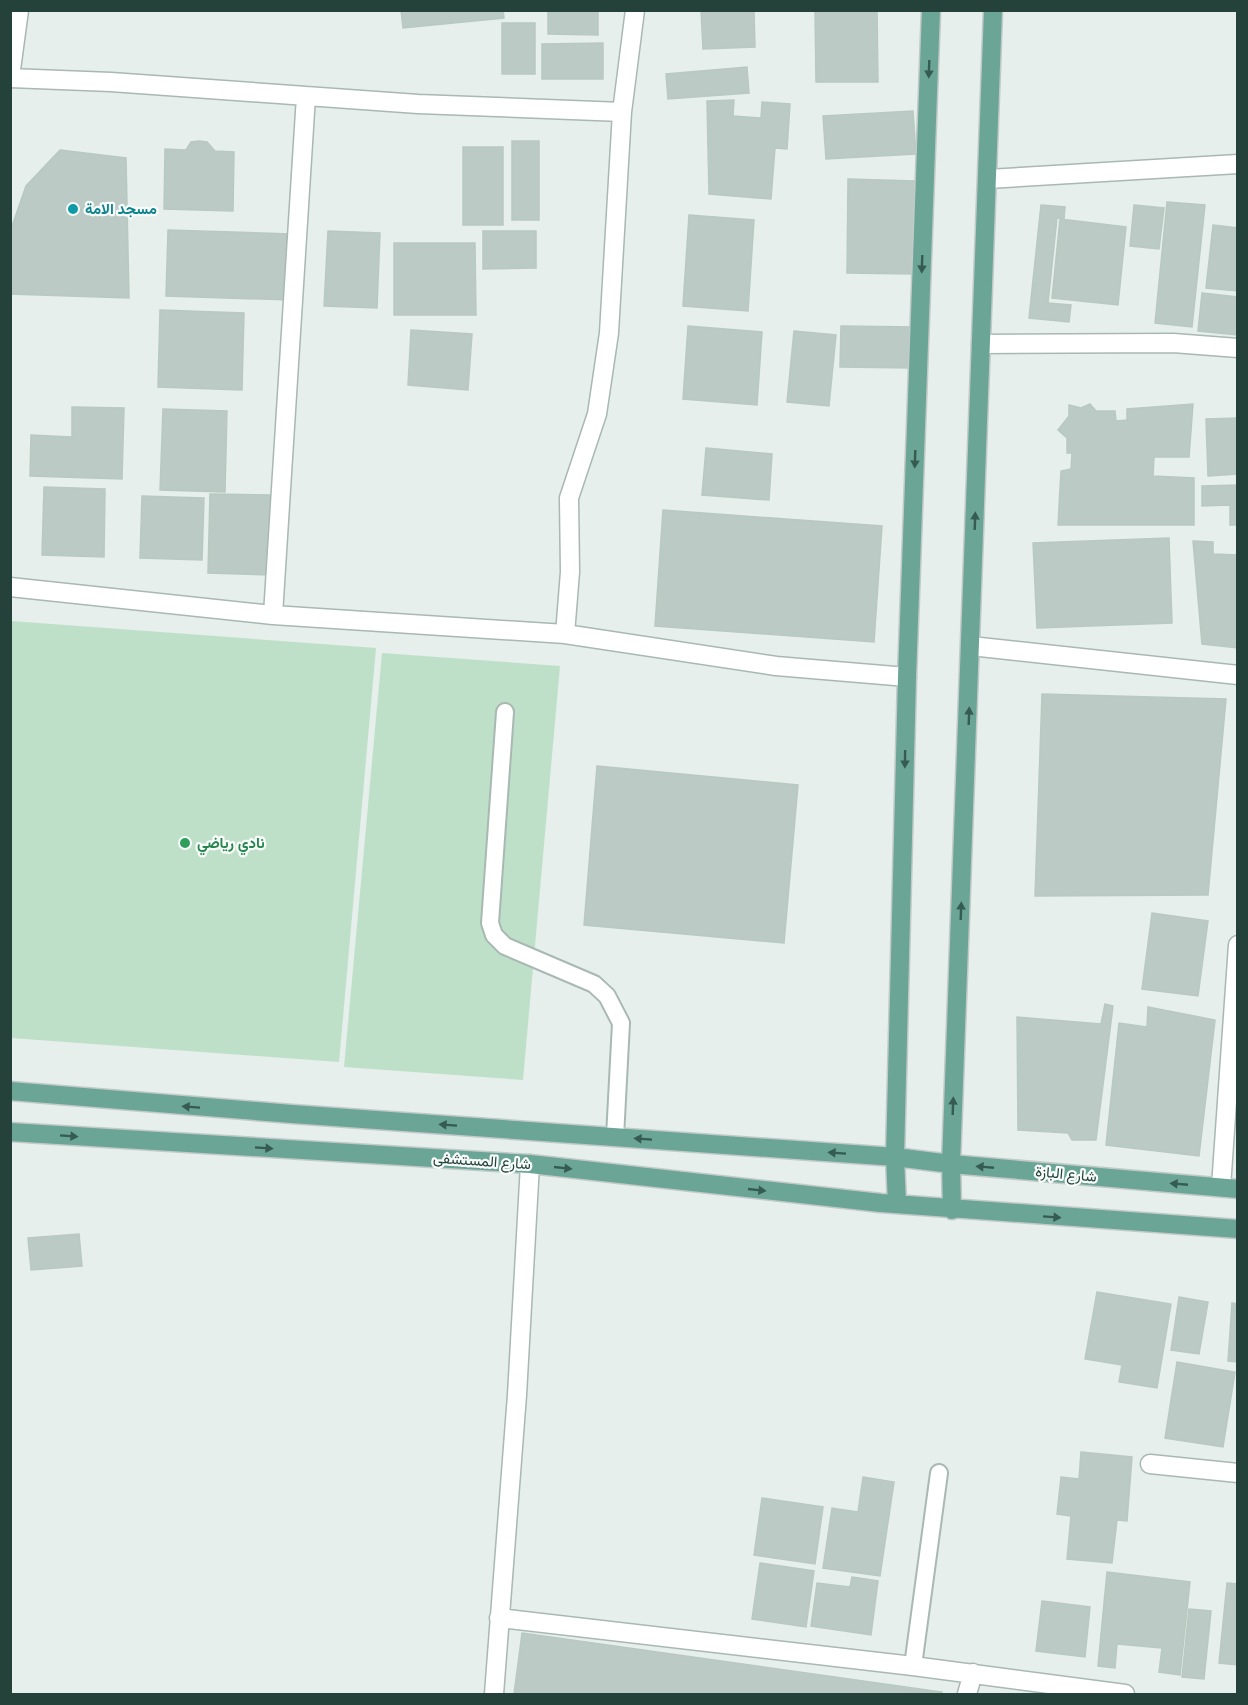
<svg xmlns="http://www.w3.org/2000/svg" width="1248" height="1705" viewBox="0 0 1248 1705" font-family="Overpass,Vazirmatn,sans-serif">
<rect width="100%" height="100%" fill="#e6efeb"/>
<path fill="#bfe0c8" d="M11,621L376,648L339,1062L11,1038Z
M382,653L560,666L523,1080L344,1067Z"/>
<path fill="#bbcac4" stroke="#b8c9c2" stroke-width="1.5" d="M401,10H503L504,18L403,28Z
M548,10H598V35L548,34Z
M701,10H754L755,47L703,49Z
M815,10H877L878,82H816Z
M502,23H535V74H502Z
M603,43V79H542V44Z
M747,67L749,93L668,99L666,74Z
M734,100L733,116L761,118L762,102L790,104L787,149L775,148L771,199L709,194L707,101Z
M913,111L916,154L826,159L823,116Z
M199,141L207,142L215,151L234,152L233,211L164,209L165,149L186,150L191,142Z
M512,141H539V220H512Z
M463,147H503V225H463Z
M60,150L126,158L129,298L10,294V232L26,186Z
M848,179L915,181L914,274L847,273Z
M1167,202L1205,205L1192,327L1155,323Z
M1041,205L1065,207L1064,219L1057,218L1048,303L1071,305L1069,322L1029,318Z
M1134,205L1164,208L1159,249L1130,246Z
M689,215L754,220L748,311L683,306Z
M1060,219L1126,227L1118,305L1052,298Z
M1213,225L1238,228V291L1206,288Z
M168,230L291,234L290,300L166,296Z
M328,231L380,233L377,308L324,306Z
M483,231H536V268L483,269Z
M394,243H475L476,315H394Z
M1202,293L1238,297V335L1198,331Z
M160,310L244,313L242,390L158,387Z
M688,326L762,332L757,405L683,399Z
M841,326L913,327V368L840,367Z
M411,330L472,334L468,390L408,385Z
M794,331L836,335L829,406L787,402Z
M1090,404L1096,411H1115L1116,421L1127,420V409L1193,404L1189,457H1154L1153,476L1194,478V525H1058L1061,471L1071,469L1072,453H1067V438L1058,430L1069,416V405L1081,408Z
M72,407L124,408L122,479L30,476L31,435L72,437Z
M163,409L227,411L225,492L160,490Z
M1238,418V474L1208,476L1206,419Z
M706,448L772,454L769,500L702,495Z
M1238,485V525H1230V505L1202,506V486Z
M44,487L105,489L104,557L42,555Z
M210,494L270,495L268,575L208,573Z
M142,496L204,498L202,560L140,558Z
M663,510L882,526L874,642L655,626Z
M1169,538L1172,623L1037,628L1033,543Z
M1193,541L1213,542V554L1238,555V648L1202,644Z
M1042,694L1226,699L1208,895L1035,896Z
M597,766L798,785L784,943L584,925Z
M1152,913L1208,921L1198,996L1142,989Z
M1105,1004L1113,1006L1096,1140H1072L1068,1133L1018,1130L1017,1017L1101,1024Z
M1148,1007L1215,1020L1199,1156L1106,1145L1119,1023L1147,1027Z
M79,1234L82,1266L31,1270L28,1238Z
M1097,1292L1171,1304L1157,1388L1119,1382L1122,1365L1085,1359Z
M1179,1297L1208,1302L1199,1354L1171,1350Z
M1232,1303L1238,1304V1362L1228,1361Z
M1177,1362L1235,1372L1223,1447L1165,1438Z
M1081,1452L1132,1457L1127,1521L1117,1520L1112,1563L1067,1559L1071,1516L1057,1514L1061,1477L1079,1479Z
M863,1477L894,1482L880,1576L823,1568L832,1508L858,1512Z
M762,1498L823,1507L815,1564L754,1555Z
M760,1563L814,1571L806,1627L752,1619Z
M1107,1572L1190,1582L1180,1675L1159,1672L1162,1648L1117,1644L1115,1668L1098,1666Z
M852,1577L878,1581L871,1635L811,1626L817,1583L850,1587Z
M1227,1583L1238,1584V1665L1219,1663Z
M1042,1601L1090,1607L1085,1657L1036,1651Z
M1189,1609L1211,1611L1204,1679L1182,1677Z
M522,1633L942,1692L941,1694H514Z"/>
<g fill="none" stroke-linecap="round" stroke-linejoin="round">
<defs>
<path id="lane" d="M505,712L490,923L494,935L505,946L594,984L607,996L621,1023L615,1137
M913,1666L939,1473"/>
<path id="street" d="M10,77L19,10
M10,78L111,82L418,104L622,112
M988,179L1238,164
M981,344L1173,343L1238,348
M10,587L273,615L565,634L776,666L907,677
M273,615L306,96
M565,634L570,572L569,498L597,414L609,333L622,112L635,10
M971,646L1238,675
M1221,1187L1238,945
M1150,1464L1238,1473
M499,1618L913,1666L1125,1694
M494,1694L517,1395L530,1164
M967,1694L973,1673"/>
<path id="primary" d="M10,1091L292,1114L895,1157L951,1164L1238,1189
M10,1132L530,1164L881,1203L1238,1229
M897,1204L895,1157L907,677L931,10
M952,1210L951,1164L993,10"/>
</defs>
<use href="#lane" stroke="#a8b8b2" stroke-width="20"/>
<use href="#street" stroke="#a8b8b2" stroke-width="21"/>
<use href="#primary" stroke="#c2cac8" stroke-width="21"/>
<use href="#lane" stroke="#fff" stroke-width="16"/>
<use href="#street" stroke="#fff" stroke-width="18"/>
<use href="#primary" stroke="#6aa596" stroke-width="18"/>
</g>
<defs><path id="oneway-solid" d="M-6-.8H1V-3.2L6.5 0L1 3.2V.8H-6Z" transform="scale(1.5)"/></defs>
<g fill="#365b51">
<use href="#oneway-solid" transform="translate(929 69) rotate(92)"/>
<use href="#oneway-solid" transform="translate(922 264) rotate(92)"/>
<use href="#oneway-solid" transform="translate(915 459) rotate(92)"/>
<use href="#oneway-solid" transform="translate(975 521) rotate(-88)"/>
<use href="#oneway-solid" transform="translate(969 716) rotate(-88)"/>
<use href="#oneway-solid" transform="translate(905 759) rotate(91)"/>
<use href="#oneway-solid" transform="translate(961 911) rotate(-88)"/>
<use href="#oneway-solid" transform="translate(953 1106) rotate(-88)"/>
<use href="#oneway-solid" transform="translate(191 1107) rotate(-176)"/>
<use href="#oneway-solid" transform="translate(448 1125) rotate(-176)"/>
<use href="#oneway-solid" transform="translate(69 1136) rotate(4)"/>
<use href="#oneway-solid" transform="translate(643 1139) rotate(-176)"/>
<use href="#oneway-solid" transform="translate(264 1148) rotate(4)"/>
<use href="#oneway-solid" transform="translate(837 1153) rotate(-176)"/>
<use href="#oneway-solid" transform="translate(985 1167) rotate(-175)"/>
<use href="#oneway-solid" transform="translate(563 1168) rotate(6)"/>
<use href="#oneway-solid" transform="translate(1179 1184) rotate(-175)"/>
<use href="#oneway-solid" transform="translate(757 1190) rotate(6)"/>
<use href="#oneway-solid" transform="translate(1052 1217) rotate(4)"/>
</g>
<circle fill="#0f9aa8" stroke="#f7fbf9" stroke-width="2" cx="73" cy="209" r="6"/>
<circle fill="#2e9e5b" stroke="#f7fbf9" stroke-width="2" cx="185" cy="843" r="6"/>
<g text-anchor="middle" stroke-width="4.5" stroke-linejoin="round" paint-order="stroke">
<g font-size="15" font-weight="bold" fill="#0d838f" stroke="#f7fbf9" text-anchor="start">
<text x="85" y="214">مسجد الامة</text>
</g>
<g font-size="15" font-weight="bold" fill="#27864d" stroke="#f7fbf9" text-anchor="start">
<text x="197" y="848">نادي رياضي</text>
</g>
<g font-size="15" fill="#24423a" stroke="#f7fbf9">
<text transform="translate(482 1161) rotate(4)" y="5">شارع المستشفى</text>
<text transform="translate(1066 1174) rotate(5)" y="5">شارع البازة</text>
</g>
</g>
<rect width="1248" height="1705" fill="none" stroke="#24423a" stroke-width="24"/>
</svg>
